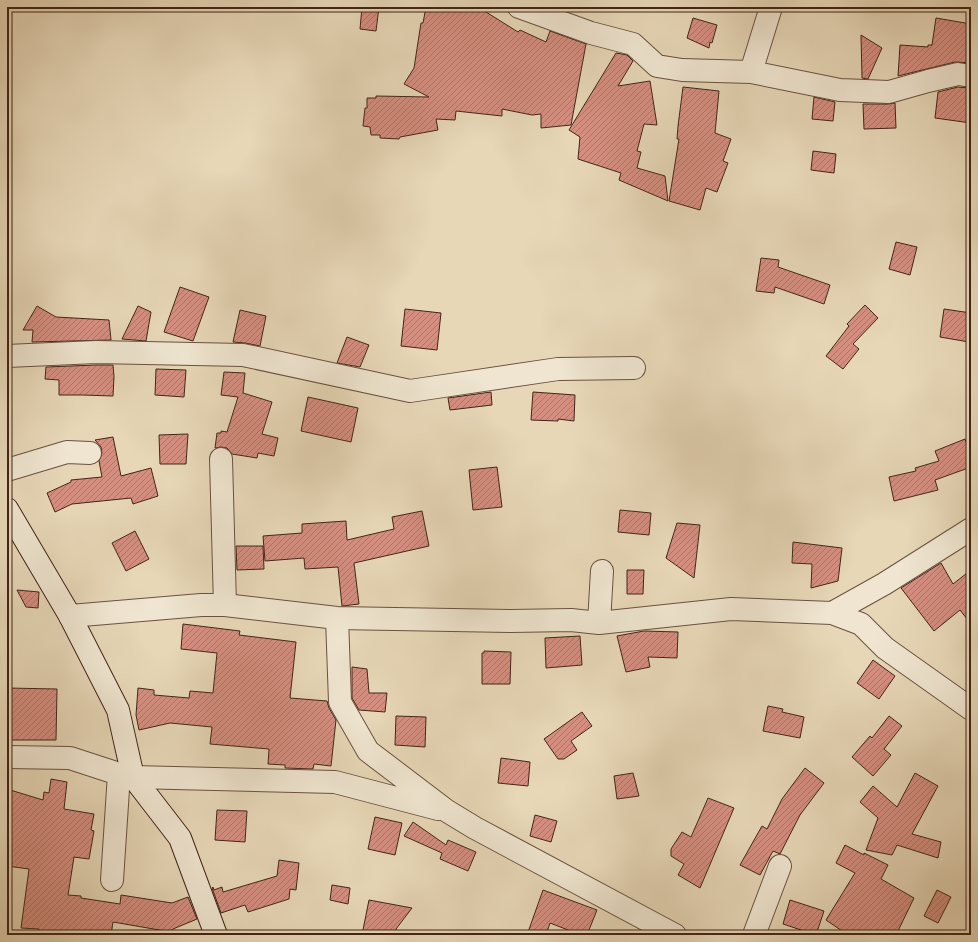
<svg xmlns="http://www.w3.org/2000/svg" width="978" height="942" viewBox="0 0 978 942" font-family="'Libre Bodoni',serif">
<defs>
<pattern id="building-hatch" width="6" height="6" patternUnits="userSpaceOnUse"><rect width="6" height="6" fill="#d58f81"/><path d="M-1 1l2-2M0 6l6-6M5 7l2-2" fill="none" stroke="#ae7569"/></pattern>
</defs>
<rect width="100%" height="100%" fill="#e7d7b7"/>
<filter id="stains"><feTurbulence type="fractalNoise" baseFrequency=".005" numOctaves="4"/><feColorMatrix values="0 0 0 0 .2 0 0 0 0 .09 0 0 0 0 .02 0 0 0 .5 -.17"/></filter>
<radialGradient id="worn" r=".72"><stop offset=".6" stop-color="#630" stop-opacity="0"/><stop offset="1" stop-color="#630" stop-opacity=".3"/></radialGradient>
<path fill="url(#building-hatch)" stroke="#422418" d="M362,7H379L376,31L360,29Z
M426,7H478L518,32L520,30L546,42L550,31L586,44L571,125L541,128V114L532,115L502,109V116L456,111L455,120L436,119L438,130L400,137L399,139L380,138V135H371L370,127L363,126L365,108H367V98H376V96L429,97L404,84L414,68L421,23H423Z
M693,18L717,25L712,43L710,42L709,48L687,38Z
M936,18L971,24V63L955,62L898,76L900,45L928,47V45H932Z
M861,35L882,48L868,79L862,78Z
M616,53L627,55L633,61L618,86L650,81L657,125L644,124L637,151L641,152L637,168L665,176L668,201L619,180L621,173L578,159L580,137L569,130Z
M683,87L719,91L715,133L731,139L723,161L728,163L717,192L706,188L700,210L669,201L679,139H677L678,126Z
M958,87L968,88V94H971V123L935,118L938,92Z
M814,97L835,102L833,121L812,119Z
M895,103L896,128L864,129L863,104H888Z
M813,151L836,154L834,173L811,170Z
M896,242L917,247L910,275L889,269Z
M761,258L779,260L778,267L830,285L824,304L775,287L774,293L756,291Z
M180,287L209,297L193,341L164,332Z
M865,305L878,318L853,344L859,349L843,369L826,356L849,326L847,324Z
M37,306L56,317L109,320L111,340L32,342L33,330H23Z
M138,306L151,312L146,341L122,339Z
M405,309L441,313L437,350L401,346Z
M944,309L971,313L969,342L940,337Z
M240,310L266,316L260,346L245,343L233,342Z
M347,337L369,345L360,367L337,363Z
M96,365H113L114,377L113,396L83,395H59V380L45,379L46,367Z
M156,369L186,370L184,397L155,395Z
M224,372L245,373L243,393L272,402L262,434L278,438L274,456L258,453L257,458L232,454L227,448L221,447L215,448L217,433H221V431L227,432L238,397L221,395Z
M491,392L492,405L450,410L448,398Z
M533,392L575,395L574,421L558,419V421L531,420Z
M308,397L358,408L351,442L301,431Z
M188,434L186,464H160L159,435Z
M113,437L121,476L151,468L158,496L133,504L131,498L72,504L55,512L47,493L71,482V480L102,477L99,461L102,453L101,447L95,440Z
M965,439L971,457V467L935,480L938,490L894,501L889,477L916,471L915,468L939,461L935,451Z
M497,467L502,507L473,510L469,470Z
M620,510L651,513L649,535L618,532Z
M422,511L429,546L354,563L359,604L342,606L338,567L305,569L304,558L265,561L263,536L302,533V524L346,521L347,540L394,529L392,517Z
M677,523L700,525L694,578L666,558Z
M135,531L149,559L126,571L112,543Z
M793,542L842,548L838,581L811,588L812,564L792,563Z
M236,546H263L264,569L237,570Z
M941,563L953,584L971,570V624L960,610L934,631L901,588Z
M627,570H644L643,594H627Z
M17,590L39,592L38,608L26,607Z
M183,624L240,631L239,635L296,642L290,698L327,701L329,708L336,720L331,766L314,764L313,769L285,768V765L268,764L269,749L210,744L212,727L170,723L139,730L136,715L138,688L154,690V695L189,698L190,691L213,693L217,653L181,649Z
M644,631L678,632L677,658L648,657L650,667L626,672L617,636Z
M580,636L582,665L546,668L545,638Z
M484,651L511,652L510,684H482V653H484Z
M873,660L895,676L879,699L857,683Z
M352,667L367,669L369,693H387L385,712L359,710L352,698Z
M7,688L57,689L56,740H7Z
M768,706L783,709L782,712L804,717L800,738L763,731Z
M582,712L592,726L571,741L577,750L564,759H558L544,739Z
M396,716L426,717L425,747L395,745Z
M889,716L902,726L884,749L891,755L873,776L852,757L870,736L872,738Z
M501,758L530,762L528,786L498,783Z
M805,768L824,783L800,815L780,854L773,851L760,875L740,865L762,826L767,829L782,799Z
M633,773L639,796L617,799L614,776Z
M915,773L938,786L912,834L941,842L938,858L897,845L892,855L866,850L878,818L860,802L873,786L897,807Z
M51,779L67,782L64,809L94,814L91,830L94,831L89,859L74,857L68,895L81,896V898L120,904L121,895L172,903L188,897L197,919L173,929L171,932L113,922L111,935H84V933L39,931V929L21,928L29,869L7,866V789L43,800L44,792L49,793Z
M708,798L734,808L700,888L678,875L684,864L671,856V849L682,832L691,837Z
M217,810L247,811L245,842L215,840Z
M535,815L557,821L551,842L530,836Z
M375,817L402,823L395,855L368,849Z
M413,822L446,845L448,840L476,852L468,871L440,859L442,853L404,836Z
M845,845L864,855V853L888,865L881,879L914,898L896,935H848L826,920L855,873L836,863Z
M279,860L299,863L296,890L290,889L289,899L248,912L245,905L221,913L212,888L213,887L214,890L222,887L223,892L277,876Z
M332,885L350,888L348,904L330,900Z
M543,890L597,910L587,935H581L550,923L546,935H527Z
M937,890L951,897L938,923L924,916Z
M369,900L412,908L396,929V935H362Z
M790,900L824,911L816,935L783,924Z"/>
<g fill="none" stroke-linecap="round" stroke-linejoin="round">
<defs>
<path id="street" d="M519,7L591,33L633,44L657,66L682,70L751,72L840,90L889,92L928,81L958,74L971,76
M751,72L771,7
M7,356L96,352L243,355L410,391L558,369L634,368
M221,459L225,605
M7,470L67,452L90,453
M832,613L861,624L885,648L971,709
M70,616L201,605H225L337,618L510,621L571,620L599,623L731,609L832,613L884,584L971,529
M337,618L340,702L368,751L447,811L475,828L675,935
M599,623L602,571
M7,757L70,758L119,774L133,777L335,782L438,809
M112,880L119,774
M754,935L780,866"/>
<path id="secondary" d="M7,509L70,616L118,710L133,777L180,838L216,935"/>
</defs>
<use href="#street" stroke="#6b5140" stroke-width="24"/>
<use href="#secondary" stroke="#422418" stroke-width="24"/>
<use href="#street" stroke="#efe5d0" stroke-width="22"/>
<use href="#secondary" stroke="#efe5d0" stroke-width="22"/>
</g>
<rect width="978" height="942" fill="none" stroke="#e7d7b7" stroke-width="24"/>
<rect x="8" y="8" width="962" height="926" fill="none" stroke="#422418" stroke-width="2"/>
<rect x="12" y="12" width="954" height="918" fill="none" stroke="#422418"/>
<rect width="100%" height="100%" filter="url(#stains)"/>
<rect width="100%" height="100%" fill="url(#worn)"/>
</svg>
